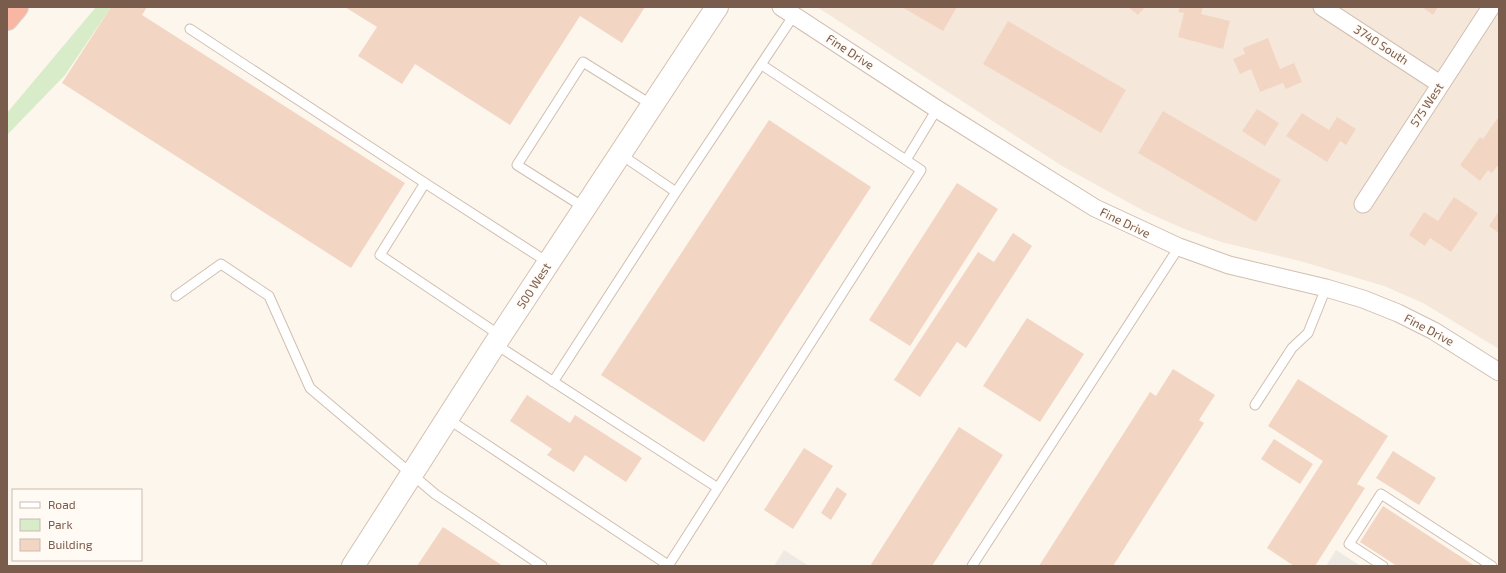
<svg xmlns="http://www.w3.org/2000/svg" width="1506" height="573" viewBox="0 0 1506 573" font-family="'Exo 2',sans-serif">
<rect width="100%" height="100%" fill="#fdf6ec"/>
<path fill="#f5e8da" d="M817,7H1499V349L1423,303L1384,286L1300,261L1221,242L1182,228L1144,211L1062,166Z"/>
<path fill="#efe9e4" d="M784,550L809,566H774Z
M1336,550L1361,566H1326Z"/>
<path fill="#d8ecc9" d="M96,7H111L65,75L7,135V113Z"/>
<path fill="#f3d5c3" d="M111,7H147L142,15L405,183L351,268L62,83Z
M345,7H645L622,43L580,16L510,125L415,64L402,84L358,56L377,27Z
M902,7H957L943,31Z
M1128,7H1145L1138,15Z
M1180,7H1203L1201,14L1230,21L1223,49L1178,37L1184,13L1178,12Z
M1422,7H1438L1433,15Z
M1008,21L1126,90L1101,133L983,64Z
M1268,38L1280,69L1294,63L1302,82L1286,89L1283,83L1260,92L1251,69L1240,74L1233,59L1245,54L1243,48Z
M1257,109L1279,123L1265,146L1242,131Z
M1163,111L1281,180L1256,222L1138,153Z
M1302,113L1329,130L1337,117L1356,129L1346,145L1340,141L1327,162L1286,136Z
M1497,119L1499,120V164L1492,173L1488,170L1480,181L1460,165L1480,137L1483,139Z
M769,120L871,187L704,442L601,375Z
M957,183L998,209L910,346L869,320Z
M1454,197L1478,213L1451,252L1430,238L1425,246L1409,235L1424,212L1438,221Z
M1499,211V233L1489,226Z
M1013,233L1032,246L966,348L957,342L920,397L894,380L978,252L994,262Z
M1027,318L1084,354L1040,422L983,386Z
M1173,369L1215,395L1199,420L1204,423L1113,566H1039L1150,392L1156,396Z
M1298,379L1388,436L1357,484L1365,488L1315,566H1294L1267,548L1323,461L1268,426Z
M527,395L570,423L575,415L642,458L626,482L585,455L574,472L547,455L552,449L510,421Z
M959,427L1003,455L932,566H870Z
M1274,439L1313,464L1300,484L1261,459Z
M804,448L833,466L793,529L764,510Z
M1393,451L1436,478L1419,505L1376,478Z
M837,487L847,494L831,520L821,513Z
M1383,506L1475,566H1397L1360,542Z
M443,527L503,566H417Z"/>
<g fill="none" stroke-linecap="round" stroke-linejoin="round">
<defs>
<path id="lane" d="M190,29L425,183
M620,154L676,192
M906,160L937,109
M585,208L517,165L583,62L652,105
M176,296L221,264L269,296L310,388L435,494L542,566
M501,336L380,255L425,183L549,263
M495,344L718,488
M553,382L676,192L794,15
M1255,405L1292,348L1308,333L1326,288
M448,419L668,565
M668,566L921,170L762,65
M972,566L1179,247
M1383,566L1349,544L1381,494L1492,566"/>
<path id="street" d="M781,7L937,109L1095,208L1179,247L1229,265L1326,288L1363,299L1398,313L1434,331L1499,372
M1322,7L1440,84
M1363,204L1491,7"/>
<path id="secondary" d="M353,566L495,344L717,7"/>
<path id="highway" d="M7,19L17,7"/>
</defs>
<use href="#lane" stroke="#d1beb0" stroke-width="11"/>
<use href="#street" stroke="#d1beb0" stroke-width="19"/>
<use href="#secondary" stroke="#d6c0b0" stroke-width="24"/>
<use href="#highway" stroke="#dad1cd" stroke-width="24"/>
<use href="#lane" stroke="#fff" stroke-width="9"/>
<use href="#street" stroke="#fff" stroke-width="17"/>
<use href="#secondary" stroke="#fff" stroke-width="22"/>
<use href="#highway" stroke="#f7b7a3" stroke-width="22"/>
</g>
<g text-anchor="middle" stroke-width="3" stroke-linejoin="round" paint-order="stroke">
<g font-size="12" fill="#7a5c4d" stroke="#fffaf3">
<text transform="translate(1381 45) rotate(33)" y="4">3740 South</text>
<text transform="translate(850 52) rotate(33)" y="4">Fine Drive</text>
<text transform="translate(1427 105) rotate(-57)" y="4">575 West</text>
<text transform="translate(1125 223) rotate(26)" y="4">Fine Drive</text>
<text transform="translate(534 286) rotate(-57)" y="4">500 West</text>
<text transform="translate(1429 330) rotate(28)" y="4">Fine Drive</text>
</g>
</g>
<rect width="1506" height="573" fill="none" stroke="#7a5c4d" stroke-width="16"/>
<rect x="12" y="489" width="130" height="72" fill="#fffaf3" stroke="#cabbb1"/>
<rect x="20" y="502" width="20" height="6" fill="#ffffff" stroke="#cabbb1"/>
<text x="48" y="509" font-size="12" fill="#7a5c4d">Road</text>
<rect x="20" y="519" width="20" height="12" fill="#d8ecc9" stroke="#cabbb1"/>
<text x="48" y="529" font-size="12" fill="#7a5c4d">Park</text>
<rect x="20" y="539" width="20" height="12" fill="#f3d5c3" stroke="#cabbb1"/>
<text x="48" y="549" font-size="12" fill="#7a5c4d">Building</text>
</svg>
